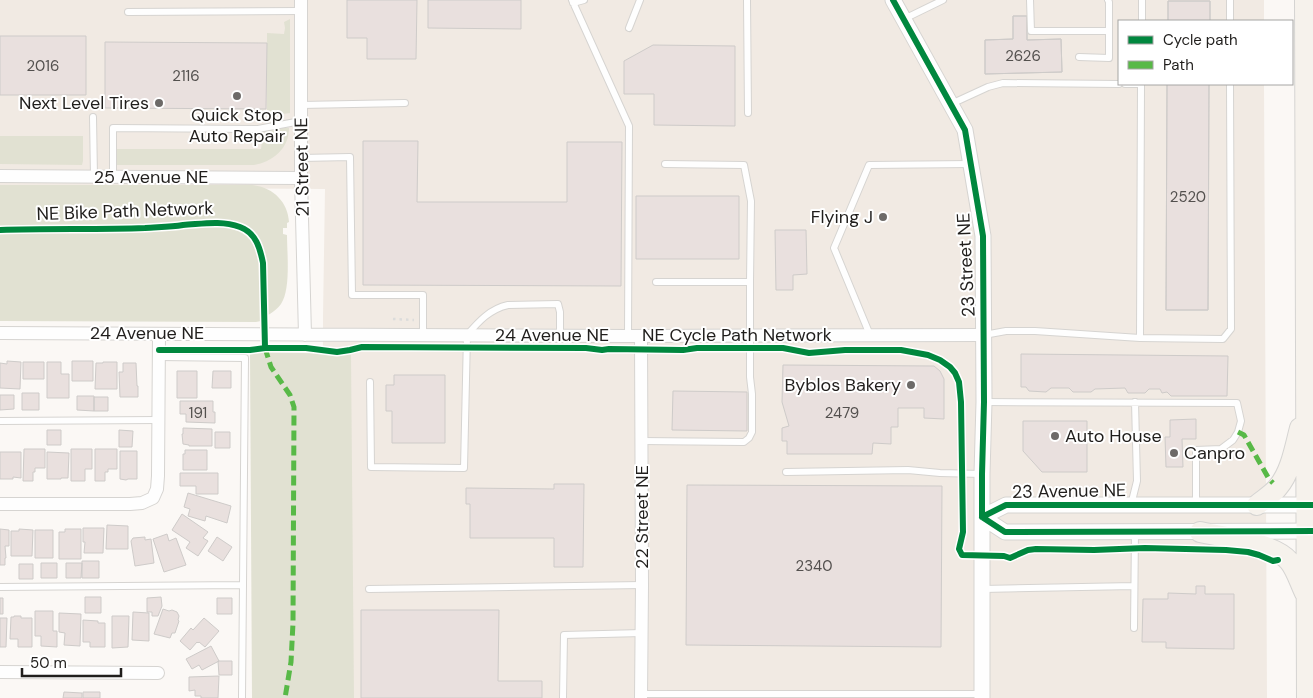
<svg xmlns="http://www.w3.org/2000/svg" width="1313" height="698" viewBox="0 0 1313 698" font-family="'DM Sans',sans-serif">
<rect width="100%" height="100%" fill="#fbf8f5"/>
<path fill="#f1eae3" d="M0,0H1264V21H1119V84H1264L1267,698H322L323,317L325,189L0,187Z"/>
<path fill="#e1e1d2" d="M290,19V113L267,116V33L284,34L285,28L284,22Z
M277,128H289C289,149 272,162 254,165H117V149H261L263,134L267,130Z
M0,136H83V161L82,165L0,164Z
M0,185H252C273,187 288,202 289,222L287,223V228H283V234L287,235C287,253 291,289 281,304C275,313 265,315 261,321L256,322L0,321Z
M250,352L351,354L354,698H252Z"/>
<path fill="#e9e0de" stroke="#cecbc9" d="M347,0H417L416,59H367V38H347Z
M428,0H521V29L428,28Z
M1168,1H1210V21H1168Z
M1168,1H1210V21H1168Z
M1013,16H1027V40L1061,39L1062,72L985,74V40L1013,39Z
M1013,16H1027V40L1061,39L1062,72L985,74V40L1013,39Z
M0,36H86V95H0Z
M105,42L267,43L266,109L105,108Z
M653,45L735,46V126L654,125V94H624V61Z
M1167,84H1209L1208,310H1166Z
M1167,84H1209L1208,310H1166Z
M363,141H418L417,202H567V142H622L621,286L363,285Z
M636,196H739V259H636Z
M775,230H806L807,274L793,275V290H776Z
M1021,354L1228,356L1227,396H1171L1167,392L1162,393L1160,389H1149L1145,393H1128L1125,388L1095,389L1091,392H1073L1069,388H1051L1046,392L1029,391L1026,387H1021Z
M7,361L21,362L20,389L0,388V363L7,364Z
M72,361H93V381H72Z
M23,362H44V379H23Z
M47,362H61V374H69V398H47Z
M103,362H117V389H95L96,363H103Z
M123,363H136L137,386H138V397H120L119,372H123Z
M783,365L934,366L940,371L944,379V419L924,418V408H898V427H891V444L873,443L872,454H787V441H782V428L789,426L782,402Z
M177,371H197V398H177Z
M213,371H231V388H212Z
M394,375H445V443H392V411H386V385H394Z
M673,391L747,392V431L672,430Z
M22,393H39V410H22Z
M0,395H14V409L0,410Z
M77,396H94V411L77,410Z
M94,397H108V411H94Z
M180,401H213V412H215V423L186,422V414H180Z
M1196,419V439H1182L1183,467H1166L1165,437H1170V420Z
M1023,421H1087V472H1042L1023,451Z
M183,428L212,429V446H189V445L183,444L182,434H183Z
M47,430H61V445H47Z
M119,430L133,431L132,447H119Z
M215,432H230V448H215Z
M24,449H45V468H35V472H33V481H23Z
M71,449H92V469H85V481H71Z
M95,449H117V469H108V472H105V481H95Z
M185,450H207V470H183V454H185Z
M120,451H137V479H128L126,480L120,479Z
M0,452H21V478L13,477V479H0Z
M47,452L69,453L68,478H61V479H47Z
M180,473H218V494H196V486H180Z
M554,484H584L583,567H554V538H470V504H466V488L554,489Z
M687,485L942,486L941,647L686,645Z
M188,493L231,506L227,523L206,516L205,521L188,516L190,509L184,507Z
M182,514L208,532L203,538L208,541L198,556L186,548L190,542L172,530Z
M107,525L128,526V549H106Z
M83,528H104L103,553H84L85,542H83Z
M0,529L9,530V546H5L6,558H5V565H0Z
M19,529L33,530L32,556H11V531H19Z
M65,529H81V559H59V532H65Z
M35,530H53V558H35Z
M167,534L169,541L176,538L186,565L164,572L153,539Z
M145,537V540L151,539L154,563L135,566L131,541L133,538Z
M217,537L232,547L223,561L208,551Z
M82,561H99V578H82Z
M41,563H57V578H41Z
M66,563H82L81,578H66Z
M19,564H33V579H19Z
M1196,586H1205V594H1234V649L1166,648V642H1142L1143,599H1168V593L1196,594Z
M85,597H101V613H85Z
M161,597L162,606L158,616H152V612H147V598Z
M0,598H3V614H0Z
M217,598H232V614H217Z
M163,609L169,611L172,610L177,612L179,616L178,620L179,621L175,633H172L170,638L154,634Z
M361,610H499L498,681H542V698H361Z
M35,611H53V631H57V647L41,646V636H35Z
M133,612L149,613V641L132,640Z
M59,613L81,614L80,646L64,645L65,633L59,632Z
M14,616H21V618H32V647H18V639H10L11,617H14Z
M112,616H129L128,647L112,648Z
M0,618H7L6,647H0Z
M204,618L219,631L205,647L199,642L198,643L197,642L190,650L180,641L191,628L193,630Z
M83,620L98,621V623H105V647H90V642H83Z
M211,646L219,661L202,670L199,665L192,669L186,659Z
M218,661H232V675H219Z
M219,676L218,698H201V696H195V690L189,691V677Z
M64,692L82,693V698H63Z
M83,692H100V698H83Z"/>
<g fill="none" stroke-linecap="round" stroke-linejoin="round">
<defs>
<path id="service" d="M572,0L629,126L628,336
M747,0L748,113
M1030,0L1031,31H1109
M1230,0V21
M573,3L584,0
M128,12L301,11
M904,19L943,0
M1142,21V0
M629,28L640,0
M1079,57L1109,58V2L1108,0
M1125,84H1141
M951,104L988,87L1003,83L1119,84
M301,105L405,103
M93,117L94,177
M301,158L350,157L352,295H423V335
M665,164L744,165L751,201L750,282
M113,177V128L258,129L301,121
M870,335L834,248L869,165L970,164
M984,335L1006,331H1035L1140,338L1223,339L1231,329L1230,84
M1140,338L1141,84
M159,357L245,358L242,698
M370,382L371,467L464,468L467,335C479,321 490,309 508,305L558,304L560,312V335
M984,402L1237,403L1241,421L1238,432L1233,440L1221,449L1196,450V505
M0,421L159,420
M641,441L744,442L749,438L752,432V394L750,377V282H656
M786,472L908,470L940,473L982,474
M1131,505L1137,481L1135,402
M0,587L243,585
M369,589L642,585
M983,589L1134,586
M1134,628L1135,532
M641,694H982
M563,698L564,635L642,633"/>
<path id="minor" d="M301,0V178L305,335
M0,176L301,178
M0,333L628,336L984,335
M0,504H130L142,503L153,498L157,489L158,476L159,334
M0,672L158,673
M641,698L642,585L641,336"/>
<path id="tertiary" d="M893,0L965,130L983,236L984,402L982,474V698
M982,517L1005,532L1313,531
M982,517L1006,505H1313"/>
<path id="primary" d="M1305,0L1307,698
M1257,505C1264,499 1273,494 1278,487C1291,472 1295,447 1300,428
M1200,532C1223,537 1274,543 1289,561C1296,569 1300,583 1305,593"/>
</defs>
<use href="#service" stroke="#d6d4d1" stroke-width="8"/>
<use href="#minor" stroke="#d6d4d1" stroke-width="14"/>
<use href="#tertiary" stroke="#d6d4d1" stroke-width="17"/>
<use href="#primary" stroke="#d5d4d2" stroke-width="22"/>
<path stroke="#dcdcdb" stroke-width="2.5" stroke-dasharray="2.5 4" stroke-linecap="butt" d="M393,319L414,320"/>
<use href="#service" stroke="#fefefe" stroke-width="6"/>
<use href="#minor" stroke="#fefefe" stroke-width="12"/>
<use href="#tertiary" stroke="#fefefe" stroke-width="15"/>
<use href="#primary" stroke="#f6f2ec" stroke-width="20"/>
<path stroke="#58b947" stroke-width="5" stroke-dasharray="10 5" stroke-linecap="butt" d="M265,348L271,367L290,395L294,407L293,623L291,662L285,698
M1238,432L1244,435L1269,479L1273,483"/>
<defs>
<path id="cycleway" d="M893,0L965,130L983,236L984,402L982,474V517
M0,230C48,228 97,230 145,228C158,227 170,227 183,225C202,224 221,220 240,227C256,233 260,248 263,263L265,348
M159,350H250L265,348H306L337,352L350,350L362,347L586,348L602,350L609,349L683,350L697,348H783L809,353L845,350H901L928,355L940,360L950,367L955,373L959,382L961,402L963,532L959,549L962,555L1004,556L1010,558L1028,550L1036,549L1094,550L1145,548L1226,550L1248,552L1259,555L1273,561L1278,560
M982,517L1005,532L1313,531
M982,517L1006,505H1313"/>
</defs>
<use href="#cycleway" stroke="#fff" stroke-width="9"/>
<use href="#cycleway" stroke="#00873e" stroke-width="6"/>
</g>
<g fill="#6d6a68" stroke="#fff" stroke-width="2">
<circle cx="237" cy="96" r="5"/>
<circle cx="159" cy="103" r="5"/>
<circle cx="883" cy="217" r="5"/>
<circle cx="911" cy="385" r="5"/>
<circle cx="1055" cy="436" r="5"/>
<circle cx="1174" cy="453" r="5"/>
</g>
<g text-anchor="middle" stroke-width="4" stroke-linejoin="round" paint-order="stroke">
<g font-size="15" fill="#53504e">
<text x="1023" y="61">2626</text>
<text x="43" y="71">2016</text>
<text x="186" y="81">2116</text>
<text x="1188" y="202">2520</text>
<text x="198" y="418">191</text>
<text x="842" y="418">2479</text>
<text x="814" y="571">2340</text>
</g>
<g font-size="18" fill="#201e1c" stroke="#fff" text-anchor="end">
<text x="149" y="109">Next Level Tires</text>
<text x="237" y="121" text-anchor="middle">Quick Stop<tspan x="237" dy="21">Auto Repair</tspan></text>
<text x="873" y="223">Flying J</text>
<text x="901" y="391">Byblos Bakery</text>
<text x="1065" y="442" text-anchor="start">Auto House</text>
<text x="1184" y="459" text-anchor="start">Canpro</text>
</g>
<g font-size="18" fill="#201e1c" stroke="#fff">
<text transform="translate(302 167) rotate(-91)" y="6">21 Street NE</text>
<text x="151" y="183">25 Avenue NE</text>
<text transform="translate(125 211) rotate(-2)" y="6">NE Bike Path Network</text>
<text transform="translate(966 265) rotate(-93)" y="6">23 Street NE</text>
<text x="147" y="339">24 Avenue NE</text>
<text x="552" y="341">24 Avenue NE</text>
<text x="737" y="341">NE Cycle Path Network</text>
<text transform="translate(1069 491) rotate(-1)" y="6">23 Avenue NE</text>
<text transform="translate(642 517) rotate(-90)" y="6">22 Street NE</text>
</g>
</g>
<rect x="1118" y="20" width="175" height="65" fill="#ffffff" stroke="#a6a5a4"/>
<rect x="1128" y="36" width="25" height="8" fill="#00873e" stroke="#a6a5a4"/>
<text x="1163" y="45" font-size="15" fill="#201e1c">Cycle path</text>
<rect x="1128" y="61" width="25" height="8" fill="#58b947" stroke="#a6a5a4"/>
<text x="1163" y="70" font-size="15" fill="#201e1c">Path</text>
<path d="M22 668v8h99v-8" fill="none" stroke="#201e1c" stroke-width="2.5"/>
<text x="30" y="668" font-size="15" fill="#201e1c" stroke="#ffffff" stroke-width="4" paint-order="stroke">50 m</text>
</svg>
